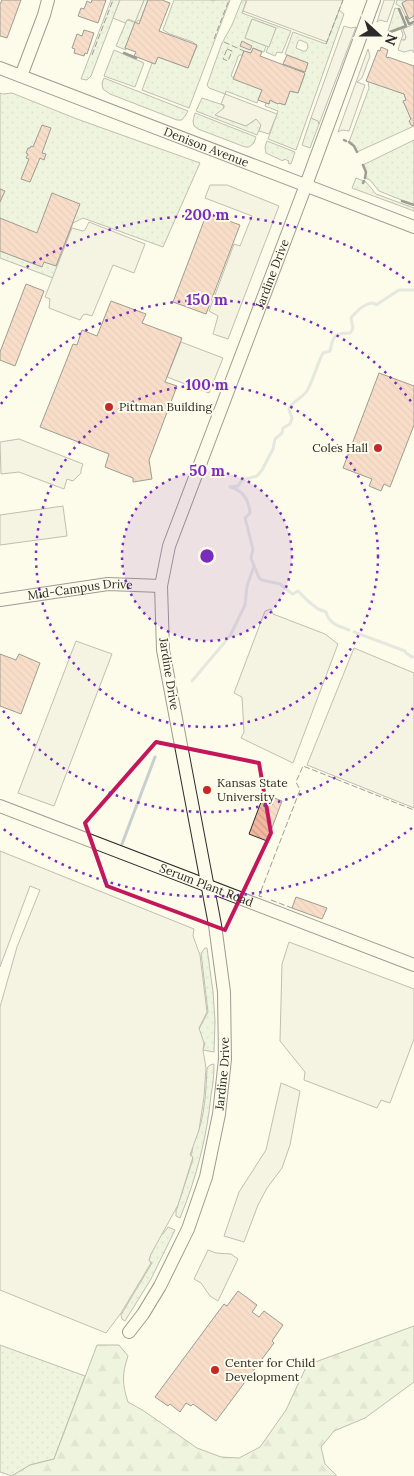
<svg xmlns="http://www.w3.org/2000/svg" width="414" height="1476" viewBox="0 0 414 1476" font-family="Lora,serif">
<defs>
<pattern id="green-dots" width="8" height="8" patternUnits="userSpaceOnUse" patternTransform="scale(1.25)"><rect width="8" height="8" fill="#deebd1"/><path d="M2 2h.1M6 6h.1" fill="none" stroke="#bfcab4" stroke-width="1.8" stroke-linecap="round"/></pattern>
<pattern id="forest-firs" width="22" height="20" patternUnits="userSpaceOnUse" patternTransform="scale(1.25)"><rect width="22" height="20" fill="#deebd1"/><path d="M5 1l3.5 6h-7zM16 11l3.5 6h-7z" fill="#bfcab4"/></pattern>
<pattern id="building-back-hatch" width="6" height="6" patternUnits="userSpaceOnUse" patternTransform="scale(1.25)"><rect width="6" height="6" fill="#f2b8a0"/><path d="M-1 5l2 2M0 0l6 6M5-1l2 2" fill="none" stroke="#d09e8a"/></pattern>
</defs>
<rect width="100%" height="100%" fill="#fdfbea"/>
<path fill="url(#green-dots)" stroke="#74746e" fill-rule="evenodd" d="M111,0H120L91,76L87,80L81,79Z
M144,0H148L140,21L138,20L125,48L126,50L116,46L127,20L135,22Z
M174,0H210L214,1L215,0H230L189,108L142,90L152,63L155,64L158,57L188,68L197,46L193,42L170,34L163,30Z
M242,0H245L246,2L242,13L291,31L282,53L277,52L275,56L266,52L276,28L252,19L245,38L266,46L264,52L253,48L251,53L244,51L243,55H239L238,57L231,76L234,78L262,90L257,103L226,91L225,94L209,88L207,85L222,43L232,25Z
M397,0H407L402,4L409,19L414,16V22L409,24L401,7L396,4Z
M395,8L399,9L407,27L403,29L406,36L405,40H401L403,35L401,29L387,34Z
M339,10L344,14L296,150L268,139L278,111L265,106L266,103L269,104L270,100L278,104L279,103L285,105L290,91L298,93L305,74L293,69L305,72L308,63L285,54L293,32L326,44ZM300,40L307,43L308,47L306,51H303L296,48L298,41Z
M114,50L144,63L135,87L104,76Z
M104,78L188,111L185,116L182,120H177L110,94L103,89L102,83Z
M368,81L404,94L406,100L404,101L411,119L409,121L414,126L357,152L354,146L349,142L369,88Z
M0,93L3,94L12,93L77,119L200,163L163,247L83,218L73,223L53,278L0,258V202L4,191L0,189Z
M202,98L223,105L224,109L216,115L246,126L256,119L260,121L261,125L257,135L196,111Z
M195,113L256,137L254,143L249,147H245L198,129L194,126L193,121Z
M311,118L318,121L319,124L310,148L302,145Z
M414,140V205L379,191L370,180L365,178L366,172L363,165Z
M267,141L295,152L291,164L288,163L289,161L284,159L283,161L266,153L265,147Z
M356,178L366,182L376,194L414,208V211L352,188Z
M205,948H207L213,992L215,1021L214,1052L203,1050L205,1043L38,976L199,1029L208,1012L201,953Z
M0,1058L196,1137C205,1118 206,1089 207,1068L210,1065L214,1064C214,1075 213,1085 211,1095C207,1137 196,1179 180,1218L176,1216V1211L193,1159L191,1155L193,1148L0,1071Z
M0,1168L163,1234L168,1227L175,1230L151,1279L125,1321L122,1319L121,1315L152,1263L149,1261L151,1253L53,1214Z
M0,1345L85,1376L54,1459L30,1465L12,1476L0,1472Z"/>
<path fill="url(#forest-firs)" stroke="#74746e" d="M414,1326V1382L365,1418L334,1431L321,1447L325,1464L337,1476H12L30,1465L54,1459L97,1345H119L128,1356C122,1374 122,1384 128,1402L144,1411L197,1448L221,1457L239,1458L260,1447L286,1410L307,1365Z"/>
<path fill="#deebd1" stroke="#74746e" d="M252,19L276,28L269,47L245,38Z"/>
<path fill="#eceadb" stroke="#74746e" d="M120,0H144L135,22L128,19L125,23L113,18Z
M247,0H343L327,42L243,11Z
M384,0H395L387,22L380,20L377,22Z
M414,24V53L412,50L404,52L398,50L401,40H405L406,37L403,29Z
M344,26L351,28L356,27L319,124L318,121L311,118Z
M368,49L370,56L362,78L357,82L365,85L349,131L342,130L338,132Z
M225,94L277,114L269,134L259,131L261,125L257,120L256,119L246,126L215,115L224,108V105L221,104Z
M210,185H227L279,206L228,339L213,334L218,316L209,311L234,244L240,246L252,216L205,198Z
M89,222L145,244L134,273L113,265L92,316L86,314L83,315L80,320L49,308L50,299L45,297L72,228L83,231L85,230Z
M181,342L223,358L209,393L167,377Z
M19,439L83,464L81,470V473L73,481L67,479L64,489L19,472L1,474L0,442Z
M63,506L67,536L0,545V515Z
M271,609L273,614L325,634L338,644L293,763L241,738L244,732L242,697L234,693L265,611Z
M76,641L112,654L54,806L18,793Z
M354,648L414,673V808L307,765Z
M0,851L194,929L193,936L200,955L207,1012L199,1028L204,1043L203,1050L206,1068L204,1097L199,1130L190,1155L193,1157L178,1205L151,1254L149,1260L151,1263L121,1313L106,1333L0,1290V1007L17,947L40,890L30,886L0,967Z
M289,942L414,989V1039L390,1103L381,1100L377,1108L304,1080L305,1072L280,1041L282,964Z
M281,1083L300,1091L290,1145L282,1168L267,1188L258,1205L244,1242L224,1236L239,1192L266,1150Z
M208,1250L216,1253L231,1254L238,1259L218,1301L210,1296L201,1283L194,1279Z"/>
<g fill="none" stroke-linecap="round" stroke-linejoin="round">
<path stroke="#c7d0d0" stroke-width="3" d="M230,487L238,486L242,480L257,476L262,470L273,449L275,439L282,433L283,428L290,424L292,418L289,409C293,400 304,398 308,389C314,378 317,364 323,353L330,351C333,336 334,333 350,333C355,328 352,325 351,318C357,311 364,303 374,303L376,305L399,290H414
M231,487C243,491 249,500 250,513L245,518L253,549L251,558L259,578L262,580L280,584L291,593L293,594L298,591L308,601L318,609L326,612C329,624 339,626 349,630
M354,632L405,651L406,653L412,657H414
M192,681L230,636L245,605L247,586L254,566
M122,844L155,757"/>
</g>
<path fill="url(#building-back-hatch)" stroke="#2b2b2b" d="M2,0H21L7,38L0,36V4Z
M92,0H106L98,23L78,16L81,8L84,9L87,1L91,3Z
M148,0H162L170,3L159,31L197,45L188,68L158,57L155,64L134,56L136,52L125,48L135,22L139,24Z
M407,0H414V16L409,19L402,3Z
M84,30L94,33L87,54L85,53L84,56L74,53L75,49L72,48L77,34L82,36Z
M242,41L252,46L250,50L240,46Z
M381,47L388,50L386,57L388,58V57L414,66V126L411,125L409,121L411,119L403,101L406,100L404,94L366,81L378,50L380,51Z
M253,48L262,52L260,56L305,73L298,93L290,91L285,105L279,103L278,104L270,100L269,104L258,100L262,90L233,79L244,51L251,53Z
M287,55L308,63L305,72L283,64Z
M42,125L51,128L42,153L46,154L44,160L40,158L30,182L21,179L29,159L26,158L28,154L26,153L28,148H30L31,146L33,147Z
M0,189L5,191L0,202Z
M52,193L80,204L56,266L44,262L42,267L0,251V218L37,233Z
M207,213L240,225L206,314L173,302Z
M26,284L44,291L15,366L0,360V352Z
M111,301L146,314L142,323L182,338L165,382L177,386L149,460L152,479L133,482V478L105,467L109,454L40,427L73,344L77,345L82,330L97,336Z
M379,373L414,386V425L390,487L384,484L381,491L369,486L372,479L343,468Z
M0,654L16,660L19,654L40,663L21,714L0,706Z
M264,794L282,801L267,841L249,834Z
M296,897L327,908L322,919L292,908Z
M238,1291L257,1305L252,1312L259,1317L264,1311L283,1325L272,1341L274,1343L216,1421L193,1404L191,1406L186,1403L180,1412L170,1404L168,1406L155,1397L224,1304L227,1306Z"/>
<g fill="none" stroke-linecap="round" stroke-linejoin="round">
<defs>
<g id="minor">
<path id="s1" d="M0,68L414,227"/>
<path d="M21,76L44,15L48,0"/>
<path id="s2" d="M0,600L108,584L161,586"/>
<path id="s3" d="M0,806L414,965"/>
<path id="s4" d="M129,1332L143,1314L160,1286L188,1229L206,1177L219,1114L225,1059L224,992L215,925L163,650L161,586L169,546L306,185L374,0"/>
</g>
</defs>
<use href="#minor" stroke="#2b2b2b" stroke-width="14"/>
<use href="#minor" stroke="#fdfbea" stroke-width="12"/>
<path stroke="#2b2b2b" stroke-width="1" stroke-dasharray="6 2.5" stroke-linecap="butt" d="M214,39L229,0
M224,42L244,51
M326,44L343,0
M227,49L232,51L228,61L223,59Z
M92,55L113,0
M262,897L259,896L300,790L296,782L303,766L414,810
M271,900L292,908"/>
<path stroke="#2b2b2b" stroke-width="2.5" d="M406,17L409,24L414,22
M390,32L406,26L399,9
M124,53L136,58
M344,140L346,141
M349,142L354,146L357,152
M363,165L366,172L365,178
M363,183L364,181
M402,201L414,205"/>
</g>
<path d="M0 0H414V1476H0ZM156,742L259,763L271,833L225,930L107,886L85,823Z" fill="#fdfbea" fill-opacity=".55" fill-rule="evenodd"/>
<path fill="none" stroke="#c2185b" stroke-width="4" stroke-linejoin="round" d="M156,742L259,763L271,833L225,930L107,886L85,823Z"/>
<circle cx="207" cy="556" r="85" fill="#7b2cbf" fill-opacity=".12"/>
<g fill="none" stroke="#7b2cbf" stroke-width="2.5" stroke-dasharray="2.5 5">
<circle cx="207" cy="556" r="85"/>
<circle cx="207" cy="556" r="171"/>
<path d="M413 708A256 256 0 0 1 1 708M1 404A256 256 0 0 1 413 404"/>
<path d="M412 828A341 341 0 0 1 2 828M2 284A341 341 0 0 1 412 284"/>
</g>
<g fill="#c62828" stroke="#fdfbea" stroke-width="2">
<circle cx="109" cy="407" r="5"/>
<circle cx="378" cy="448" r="5"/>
<circle cx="207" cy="790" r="5"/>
<circle cx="215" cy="1370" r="5"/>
</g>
<g text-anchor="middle" stroke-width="4" stroke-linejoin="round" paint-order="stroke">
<g font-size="12" fill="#2b2b2b" stroke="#fdfbea">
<text dy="4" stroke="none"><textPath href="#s1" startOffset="221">Denison Avenue</textPath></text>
<text dy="4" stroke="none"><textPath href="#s4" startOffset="1104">Jardine Drive</textPath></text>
<text dy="4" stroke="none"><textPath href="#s2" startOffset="81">Mid-Campus Drive</textPath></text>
<text transform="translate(169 674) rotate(81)" y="4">Jardine Drive</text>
<text dy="4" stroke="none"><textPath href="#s3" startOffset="221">Serum Plant Road</textPath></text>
<text dy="4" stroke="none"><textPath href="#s4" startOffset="279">Jardine Drive</textPath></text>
</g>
<g font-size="12" fill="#2b2b2b" stroke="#fdfbea" text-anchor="start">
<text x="119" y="411">Pittman Building</text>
<text x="368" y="452" text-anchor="end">Coles Hall</text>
<text x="217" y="787">Kansas State<tspan x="217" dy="14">University</tspan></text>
<text x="225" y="1367">Center for Child<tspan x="225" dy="14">Development</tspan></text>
</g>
</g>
<circle cx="207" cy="556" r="8" fill="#7b2cbf" stroke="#fdfbea" stroke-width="2.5"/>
<g font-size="15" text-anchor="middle" font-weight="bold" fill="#7b2cbf" stroke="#fdfbea" stroke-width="4" stroke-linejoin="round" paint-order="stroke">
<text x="207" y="220">200 m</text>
<text x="207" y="305">150 m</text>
<text x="207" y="390">100 m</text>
<text x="207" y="476">50 m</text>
</g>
<g transform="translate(379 35) rotate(111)" stroke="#fdfbea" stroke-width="4" paint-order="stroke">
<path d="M0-4L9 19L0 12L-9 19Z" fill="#2b2b2b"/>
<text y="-8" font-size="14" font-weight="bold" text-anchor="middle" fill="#2b2b2b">N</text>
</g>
</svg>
